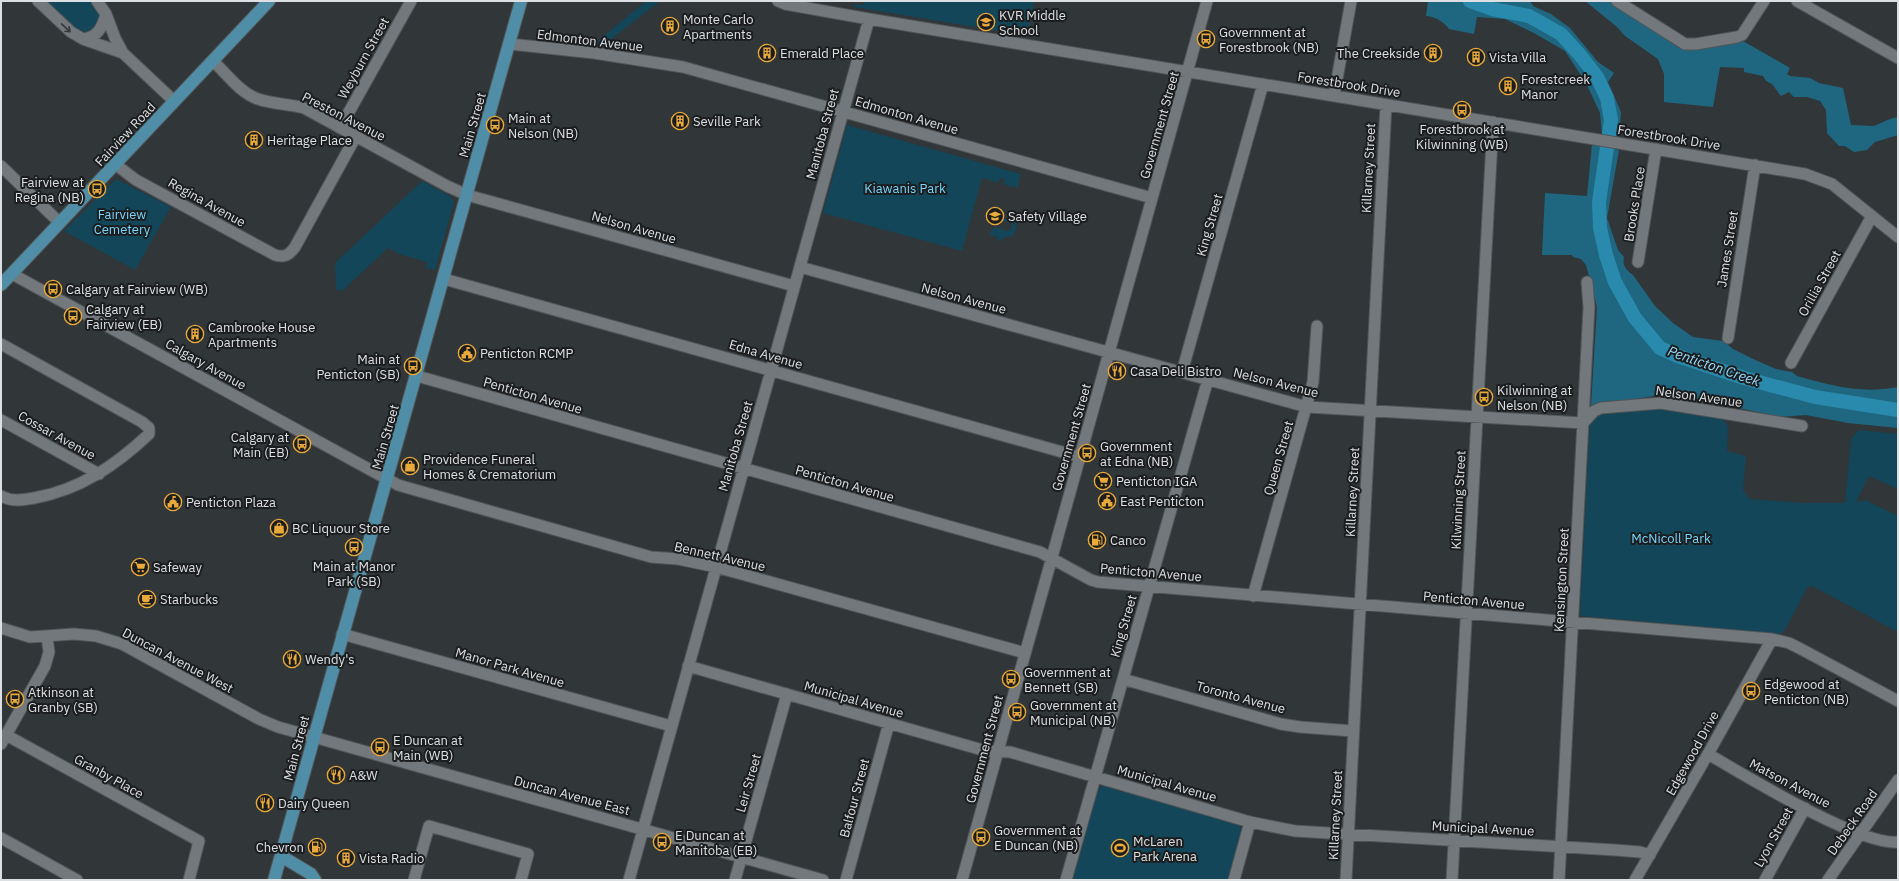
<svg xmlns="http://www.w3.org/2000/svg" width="1899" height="881" viewBox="0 0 1899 881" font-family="'IBM Plex Sans',sans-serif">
<rect width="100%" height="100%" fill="#313639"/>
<path fill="#134659" d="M45,1H90C94,5 98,9 99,14C103,27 88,34 78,31Z
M646,1H660L605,44H594Z
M864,1H1034L1028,36L854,7L855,4L864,5Z
M847,125L1021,174L1017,188L1003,184L1005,181L1002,178L999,179V183L982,178L962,251L823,213Z
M116,179L171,207L135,270L64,231Z
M422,181L450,196L454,202L435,270L426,268L427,262L399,254L388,248L342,291L336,289L335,263Z
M1003,218L1015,221L1017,226L1013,236L1003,238L1000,241L997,240L998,237L989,235L991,231L995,227L1007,231L1011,229L1012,223L1001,220Z
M1661,406L1724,420L1728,427L1727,451L1746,456L1743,490L1750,499L1803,503H1845L1851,439L1859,430L1898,434V489L1869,476L1856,502L1865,500L1898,516V632L1812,586L1807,588L1785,630L1780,634L1581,616L1580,613L1590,419L1596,415Z
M1103,786L1240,825L1241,830L1228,880H1073L1098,789Z"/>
<path fill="#1f6781" d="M1428,1H1530L1533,6L1551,14L1570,28L1598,62L1614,73L1608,82L1621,112L1619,137L1602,134L1600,113L1587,85L1565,51L1534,33L1505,19L1477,17L1474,34L1449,29C1445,23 1435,16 1426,16Z
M1585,1H1610L1676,45H1716L1717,46L1743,41L1790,68L1787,74L1790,76L1810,78L1819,83L1843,88L1851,125L1874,126L1890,119L1898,117V135L1875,142L1867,150L1854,152L1845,146H1839L1827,133L1826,110L1820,101L1807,97H1794L1789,92L1781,96L1772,84L1766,81L1763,76L1744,72V68L1720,67L1713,107L1664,102V74L1658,59L1625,36L1616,26Z
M1592,144L1619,150L1607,218L1618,250L1624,257C1622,265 1626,270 1633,275L1655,306L1673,323L1693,337L1723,341L1733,349L1753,359L1776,369L1792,372L1797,376C1833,386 1861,394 1898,387V428L1848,423L1806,415L1780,417L1693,398L1660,395L1591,406L1597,307L1586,265L1581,259L1573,257L1572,255H1542L1545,193L1587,196Z"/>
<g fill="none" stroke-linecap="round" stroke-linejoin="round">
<path stroke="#2a8aad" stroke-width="14" d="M1470,1L1492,9L1529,16L1561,34L1580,55L1597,77L1607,98L1611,120L1599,202L1600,228L1606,255L1615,282L1635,318L1660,348L1678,356L1744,378L1815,397L1898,410"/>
<defs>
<path id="minor" d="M38,1L71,32L83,39L123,53
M97,1L106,14L115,38L123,53L174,101
M778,1L785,4L869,19L1805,174L1832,184L1898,237
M1617,1L1685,44H1696L1737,37L1742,35L1764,1
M1797,1L1898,58
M83,39C98,37 102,28 106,14
M510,44L594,53L683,67L1152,198
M213,61C226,73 240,93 258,99C272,104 289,104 304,108L447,186L467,195L794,286
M1334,96L1351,1
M340,128L411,1
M115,164L136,180L275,255C285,258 289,255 295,247L356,136
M1,166L60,223
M1638,262L1656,149
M800,267L1307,407L1583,423L1594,411L1601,408L1661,403L1802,426
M12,274L398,485L651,557L678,559L716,567L1025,653
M444,279L1080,457
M1728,338L1755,165
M1,344L142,422L149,428V434C116,465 80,490 34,498C22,500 12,502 1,496
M1791,363L1872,216
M1182,372L1263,84
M417,376L1040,552L1091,580L1098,582L1772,639L1789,643L1799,648L1898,701
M1,420L99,474
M1253,596L1313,382L1317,326
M1,628L30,637L74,634L96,636L122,644L259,719L278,727L823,880
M342,634L671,726
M688,666L986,751L1010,752L1250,822L1295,831L1615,850L1640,852L1650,855
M1123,679L1281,724L1300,727L1353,731
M6,735L199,841L189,880
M1,744L45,666L49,652L47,637
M1708,754C1746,776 1860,846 1898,842
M1,838L77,880
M414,880L429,826L528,854L521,880
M629,880L869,19
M735,880L787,694
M846,880L889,723
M962,880L1207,1
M1066,880L1208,379
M1234,880L1250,822
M1346,880L1386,105
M1452,880L1493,122
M1559,880L1589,307L1587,282
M1635,880L1708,754L1772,639
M1765,880L1805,808
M1828,880L1898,780"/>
<path id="major" d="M1,285L269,1
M281,856L311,874L315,880
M274,880C354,586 441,295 521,1"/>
</defs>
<use href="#minor" stroke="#505456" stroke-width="13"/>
<use href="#major" stroke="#505456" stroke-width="14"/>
<use href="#minor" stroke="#72787b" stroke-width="11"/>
<use href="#major" stroke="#4f8ea6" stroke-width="12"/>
</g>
<defs><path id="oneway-shaft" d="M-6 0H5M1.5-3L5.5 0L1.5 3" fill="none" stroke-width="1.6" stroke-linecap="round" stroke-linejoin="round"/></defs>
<use stroke="#35383b" href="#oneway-shaft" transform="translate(66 28) rotate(43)"/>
<defs>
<symbol id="school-ring" viewBox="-11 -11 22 22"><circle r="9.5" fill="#1b1d1f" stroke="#eaaa39" stroke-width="1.5"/><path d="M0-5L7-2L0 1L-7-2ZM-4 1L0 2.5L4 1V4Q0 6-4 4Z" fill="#eaaa39"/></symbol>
<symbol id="building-ring" viewBox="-11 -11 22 22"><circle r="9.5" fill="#1b1d1f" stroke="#eaaa39" stroke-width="1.5"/><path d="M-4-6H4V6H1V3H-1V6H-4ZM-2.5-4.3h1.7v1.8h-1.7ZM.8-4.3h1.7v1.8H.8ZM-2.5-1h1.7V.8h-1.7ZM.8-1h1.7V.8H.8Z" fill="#eaaa39"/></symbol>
<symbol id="bus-ring" viewBox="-11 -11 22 22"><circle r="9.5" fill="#1b1d1f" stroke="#eaaa39" stroke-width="1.5"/><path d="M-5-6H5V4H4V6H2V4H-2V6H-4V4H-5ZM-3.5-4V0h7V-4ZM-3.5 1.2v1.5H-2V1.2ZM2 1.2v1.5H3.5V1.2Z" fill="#eaaa39"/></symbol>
<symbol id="civic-ring" viewBox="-11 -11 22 22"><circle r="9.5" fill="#1b1d1f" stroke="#eaaa39" stroke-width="1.5"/><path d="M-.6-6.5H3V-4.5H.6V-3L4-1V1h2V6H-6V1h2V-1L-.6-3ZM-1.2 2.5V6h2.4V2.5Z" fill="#eaaa39"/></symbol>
<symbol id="restaurant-ring" viewBox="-11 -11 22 22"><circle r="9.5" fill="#1b1d1f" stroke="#eaaa39" stroke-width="1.5"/><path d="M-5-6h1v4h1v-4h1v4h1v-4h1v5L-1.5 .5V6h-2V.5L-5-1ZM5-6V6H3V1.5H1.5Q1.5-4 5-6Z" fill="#eaaa39"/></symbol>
<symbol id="shop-ring" viewBox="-11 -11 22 22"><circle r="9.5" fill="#1b1d1f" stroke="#eaaa39" stroke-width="1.5"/><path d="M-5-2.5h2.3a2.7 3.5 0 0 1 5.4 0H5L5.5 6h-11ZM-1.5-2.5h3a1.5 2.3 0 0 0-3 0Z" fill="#eaaa39"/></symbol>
<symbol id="supermarket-ring" viewBox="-11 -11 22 22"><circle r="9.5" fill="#1b1d1f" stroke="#eaaa39" stroke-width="1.5"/><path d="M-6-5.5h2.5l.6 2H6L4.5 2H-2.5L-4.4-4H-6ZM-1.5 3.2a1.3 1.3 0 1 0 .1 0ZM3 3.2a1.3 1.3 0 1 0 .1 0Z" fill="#eaaa39"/></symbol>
<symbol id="fuel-ring" viewBox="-11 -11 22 22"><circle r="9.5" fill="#1b1d1f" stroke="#eaaa39" stroke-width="1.5"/><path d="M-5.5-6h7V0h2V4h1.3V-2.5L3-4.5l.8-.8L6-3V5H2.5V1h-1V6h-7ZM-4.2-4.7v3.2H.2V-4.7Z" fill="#eaaa39"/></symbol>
<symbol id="cafe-ring" viewBox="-11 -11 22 22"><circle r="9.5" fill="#1b1d1f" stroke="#eaaa39" stroke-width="1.5"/><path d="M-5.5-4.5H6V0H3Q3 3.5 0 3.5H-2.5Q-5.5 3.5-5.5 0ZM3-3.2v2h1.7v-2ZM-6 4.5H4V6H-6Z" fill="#eaaa39"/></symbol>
<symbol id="stadium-ring" viewBox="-11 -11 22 22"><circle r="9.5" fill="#1b1d1f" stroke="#eaaa39" stroke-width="1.5"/><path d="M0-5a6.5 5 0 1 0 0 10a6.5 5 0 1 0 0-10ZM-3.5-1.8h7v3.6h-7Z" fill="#eaaa39"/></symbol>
</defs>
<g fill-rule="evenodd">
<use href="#school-ring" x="976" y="12" width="20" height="20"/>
<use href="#building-ring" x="660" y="16" width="20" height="20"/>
<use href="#bus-ring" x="1196" y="29" width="20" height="20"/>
<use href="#building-ring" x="757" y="43" width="20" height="20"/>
<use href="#building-ring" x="1423" y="43" width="20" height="20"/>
<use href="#building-ring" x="1466" y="47" width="20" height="20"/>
<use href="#building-ring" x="1498" y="76" width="20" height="20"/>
<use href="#bus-ring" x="1452" y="100" width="20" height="20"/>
<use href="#building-ring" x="670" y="111" width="20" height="20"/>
<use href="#bus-ring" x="485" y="115" width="20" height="20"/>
<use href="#building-ring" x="244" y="130" width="20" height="20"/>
<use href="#bus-ring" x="87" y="179" width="20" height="20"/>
<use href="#school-ring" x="985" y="206" width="20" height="20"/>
<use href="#bus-ring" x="43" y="279" width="20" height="20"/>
<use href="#bus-ring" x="63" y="306" width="20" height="20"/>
<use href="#building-ring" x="185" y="324" width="20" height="20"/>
<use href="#civic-ring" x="457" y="343" width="20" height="20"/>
<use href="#bus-ring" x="403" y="356" width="20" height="20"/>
<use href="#restaurant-ring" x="1107" y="361" width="20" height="20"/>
<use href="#bus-ring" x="1474" y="387" width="20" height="20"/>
<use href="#bus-ring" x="292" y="434" width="20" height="20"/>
<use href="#bus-ring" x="1077" y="443" width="20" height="20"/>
<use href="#shop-ring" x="400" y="456" width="20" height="20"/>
<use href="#supermarket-ring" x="1093" y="471" width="20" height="20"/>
<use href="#civic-ring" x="1097" y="491" width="20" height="20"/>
<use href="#civic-ring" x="163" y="492" width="20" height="20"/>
<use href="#shop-ring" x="269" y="518" width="20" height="20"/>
<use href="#fuel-ring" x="1087" y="530" width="20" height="20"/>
<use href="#bus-ring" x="344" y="537" width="20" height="20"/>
<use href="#supermarket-ring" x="130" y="557" width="20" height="20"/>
<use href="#cafe-ring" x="137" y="589" width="20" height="20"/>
<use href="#restaurant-ring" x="282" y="649" width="20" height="20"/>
<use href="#bus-ring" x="1001" y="669" width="20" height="20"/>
<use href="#bus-ring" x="1741" y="681" width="20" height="20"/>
<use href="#bus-ring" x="5" y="689" width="20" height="20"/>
<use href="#bus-ring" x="1007" y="702" width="20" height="20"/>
<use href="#bus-ring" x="370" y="737" width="20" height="20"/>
<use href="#restaurant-ring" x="326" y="765" width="20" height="20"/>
<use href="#restaurant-ring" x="255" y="793" width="20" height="20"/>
<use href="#bus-ring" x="971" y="827" width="20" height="20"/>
<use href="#bus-ring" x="652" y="832" width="20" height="20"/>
<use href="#fuel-ring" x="307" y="837" width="20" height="20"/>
<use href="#stadium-ring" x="1110" y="838" width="20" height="20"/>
<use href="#building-ring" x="336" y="848" width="20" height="20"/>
</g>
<g text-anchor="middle" stroke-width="4" stroke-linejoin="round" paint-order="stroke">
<g font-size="13" fill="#dde0e2" stroke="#1b1d1f" text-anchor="start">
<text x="999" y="20">KVR Middle<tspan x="999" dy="15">School</tspan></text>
<text x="683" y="24">Monte Carlo<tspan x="683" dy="15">Apartments</tspan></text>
<text x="1219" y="37">Government at<tspan x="1219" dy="15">Forestbrook (NB)</tspan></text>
<text x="780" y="58">Emerald Place</text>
<text x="1420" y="58" text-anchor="end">The Creekside</text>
<text x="1489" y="62">Vista Villa</text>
<text x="1521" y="84">Forestcreek<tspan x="1521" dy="15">Manor</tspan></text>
<text x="508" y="123">Main at<tspan x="508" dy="15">Nelson (NB)</tspan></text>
<text x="693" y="126">Seville Park</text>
<text x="1462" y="134" text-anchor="middle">Forestbrook at<tspan x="1462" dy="15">Kilwinning (WB)</tspan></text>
<text x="267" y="145">Heritage Place</text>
<text x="84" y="187" text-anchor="end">Fairview at<tspan x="84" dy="15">Regina (NB)</tspan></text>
<text x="1008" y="221">Safety Village</text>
<text x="66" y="294">Calgary at Fairview (WB)</text>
<text x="86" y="314">Calgary at<tspan x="86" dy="15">Fairview (EB)</tspan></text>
<text x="208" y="332">Cambrooke House<tspan x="208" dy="15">Apartments</tspan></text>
<text x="480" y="358">Penticton RCMP</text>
<text x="400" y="364" text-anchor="end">Main at<tspan x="400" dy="15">Penticton (SB)</tspan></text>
<text x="1130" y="376">Casa Deli Bistro</text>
<text x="1497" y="395">Kilwinning at<tspan x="1497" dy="15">Nelson (NB)</tspan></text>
<text x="289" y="442" text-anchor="end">Calgary at<tspan x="289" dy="15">Main (EB)</tspan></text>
<text x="1100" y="451">Government<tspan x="1100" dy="15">at Edna (NB)</tspan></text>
<text x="423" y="464">Providence Funeral<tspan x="423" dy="15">Homes &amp; Crematorium</tspan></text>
<text x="1116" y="486">Penticton IGA</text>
<text x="1120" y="506">East Penticton</text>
<text x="186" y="507">Penticton Plaza</text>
<text x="292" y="533">BC Liquour Store</text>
<text x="1110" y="545">Canco</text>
<text x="354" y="571" text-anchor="middle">Main at Manor<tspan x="354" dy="15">Park (SB)</tspan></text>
<text x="153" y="572">Safeway</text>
<text x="160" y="604">Starbucks</text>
<text x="305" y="664">Wendy's</text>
<text x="1024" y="677">Government at<tspan x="1024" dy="15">Bennett (SB)</tspan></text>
<text x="1764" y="689">Edgewood at<tspan x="1764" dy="15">Penticton (NB)</tspan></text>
<text x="28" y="697">Atkinson at<tspan x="28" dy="15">Granby (SB)</tspan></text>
<text x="1030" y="710">Government at<tspan x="1030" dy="15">Municipal (NB)</tspan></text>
<text x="393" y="745">E Duncan at<tspan x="393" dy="15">Main (WB)</tspan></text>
<text x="349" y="780">A&amp;W</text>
<text x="278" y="808">Dairy Queen</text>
<text x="994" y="835">Government at<tspan x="994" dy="15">E Duncan (NB)</tspan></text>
<text x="675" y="840">E Duncan at<tspan x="675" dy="15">Manitoba (EB)</tspan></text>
<text x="1133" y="846">McLaren<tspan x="1133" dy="15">Park Arena</tspan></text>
<text x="304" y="852" text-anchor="end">Chevron</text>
<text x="359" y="863">Vista Radio</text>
</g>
<g font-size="13" fill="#dde0e2" stroke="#1b1d1f">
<text transform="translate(590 40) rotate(7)" y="5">Edmonton Avenue</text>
<text transform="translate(363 58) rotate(-61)" y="5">Weyburn Street</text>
<text transform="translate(1349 84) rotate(9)" y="5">Forestbrook Drive</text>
<text transform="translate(907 115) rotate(16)" y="5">Edmonton Avenue</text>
<text transform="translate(344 116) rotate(27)" y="5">Preston Avenue</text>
<text transform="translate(472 125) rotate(-74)" y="5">Main Street</text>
<text transform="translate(1159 125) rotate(-74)" y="5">Government Street</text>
<text transform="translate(125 134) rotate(-47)" y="5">Fairview Road</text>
<text transform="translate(822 134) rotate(-75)" y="5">Manitoba Street</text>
<text transform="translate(1669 137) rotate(9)" y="5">Forestbrook Drive</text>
<text transform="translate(1368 168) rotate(-87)" y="5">Killarney Street</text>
<text transform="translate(207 202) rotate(29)" y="5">Regina Avenue</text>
<text transform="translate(1634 204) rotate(-81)" y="5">Brooks Place</text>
<text transform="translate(1209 225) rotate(-74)" y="5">King Street</text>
<text transform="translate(634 227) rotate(16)" y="5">Nelson Avenue</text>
<text transform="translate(1727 249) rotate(-81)" y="5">James Street</text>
<text transform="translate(1819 283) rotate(-61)" y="5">Orillia Street</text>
<text transform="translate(964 298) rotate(15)" y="5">Nelson Avenue</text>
<text transform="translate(766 354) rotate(16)" y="5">Edna Avenue</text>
<text transform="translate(206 364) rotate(29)" y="5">Calgary Avenue</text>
<text transform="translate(1276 382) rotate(14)" y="5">Nelson Avenue</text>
<text transform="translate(533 395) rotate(16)" y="5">Penticton Avenue</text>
<text transform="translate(1699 396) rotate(8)" y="5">Nelson Avenue</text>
<text transform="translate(57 435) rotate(29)" y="5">Cossar Avenue</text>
<text transform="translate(385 437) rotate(-74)" y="5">Main Street</text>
<text transform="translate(1071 437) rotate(-74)" y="5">Government Street</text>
<text transform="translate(735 446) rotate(-74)" y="5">Manitoba Street</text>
<text transform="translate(1278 458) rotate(-74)" y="5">Queen Street</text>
<text transform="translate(845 483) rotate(16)" y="5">Penticton Avenue</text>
<text transform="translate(1352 492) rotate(-87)" y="5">Killarney Street</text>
<text transform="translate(1458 500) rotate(-87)" y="5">Kilwinning Street</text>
<text transform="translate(720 556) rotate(13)" y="5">Bennett Avenue</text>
<text transform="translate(1151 572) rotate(5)" y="5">Penticton Avenue</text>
<text transform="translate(1561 580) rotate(-87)" y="5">Kensington Street</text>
<text transform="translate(1474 600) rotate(5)" y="5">Penticton Avenue</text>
<text transform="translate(1123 626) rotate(-74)" y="5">King Street</text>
<text transform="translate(178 660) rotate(28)" y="5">Duncan Avenue West</text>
<text transform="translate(510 667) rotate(16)" y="5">Manor Park Avenue</text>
<text transform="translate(1241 697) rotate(15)" y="5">Toronto Avenue</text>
<text transform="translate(854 699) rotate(16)" y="5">Municipal Avenue</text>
<text transform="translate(296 748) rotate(-75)" y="5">Main Street</text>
<text transform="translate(984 749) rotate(-75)" y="5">Government Street</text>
<text transform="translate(1692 753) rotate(-61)" y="5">Edgewood Drive</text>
<text transform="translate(109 776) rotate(29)" y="5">Granby Place</text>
<text transform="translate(748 783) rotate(-74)" y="5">Leir Street</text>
<text transform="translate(1167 783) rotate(16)" y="5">Municipal Avenue</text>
<text transform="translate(1790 783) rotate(28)" y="5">Matson Avenue</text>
<text transform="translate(572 795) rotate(15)" y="5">Duncan Avenue East</text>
<text transform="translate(854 798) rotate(-75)" y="5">Balfour Street</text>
<text transform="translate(1335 815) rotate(-87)" y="5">Killarney Street</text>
<text transform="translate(1852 822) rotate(-55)" y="5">Debeck Road</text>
<text transform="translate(1483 828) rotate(3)" y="5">Municipal Avenue</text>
<text transform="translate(1773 837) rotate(-61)" y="5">Lyon Street</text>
</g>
<g font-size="13" fill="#78d6fd" stroke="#1b1d1f">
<text x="905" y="193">Kiawanis Park</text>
<text x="122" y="219">Fairview<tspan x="122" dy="15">Cemetery</tspan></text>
<text x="1671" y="543">McNicoll Park</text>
</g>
<g font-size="14" font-style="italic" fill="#99dcfa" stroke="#1b1d1f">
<text transform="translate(1714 366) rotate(19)" y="5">Penticton Creek</text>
</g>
</g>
<rect width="1899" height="881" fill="none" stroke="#dde0e2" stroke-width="4"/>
</svg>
